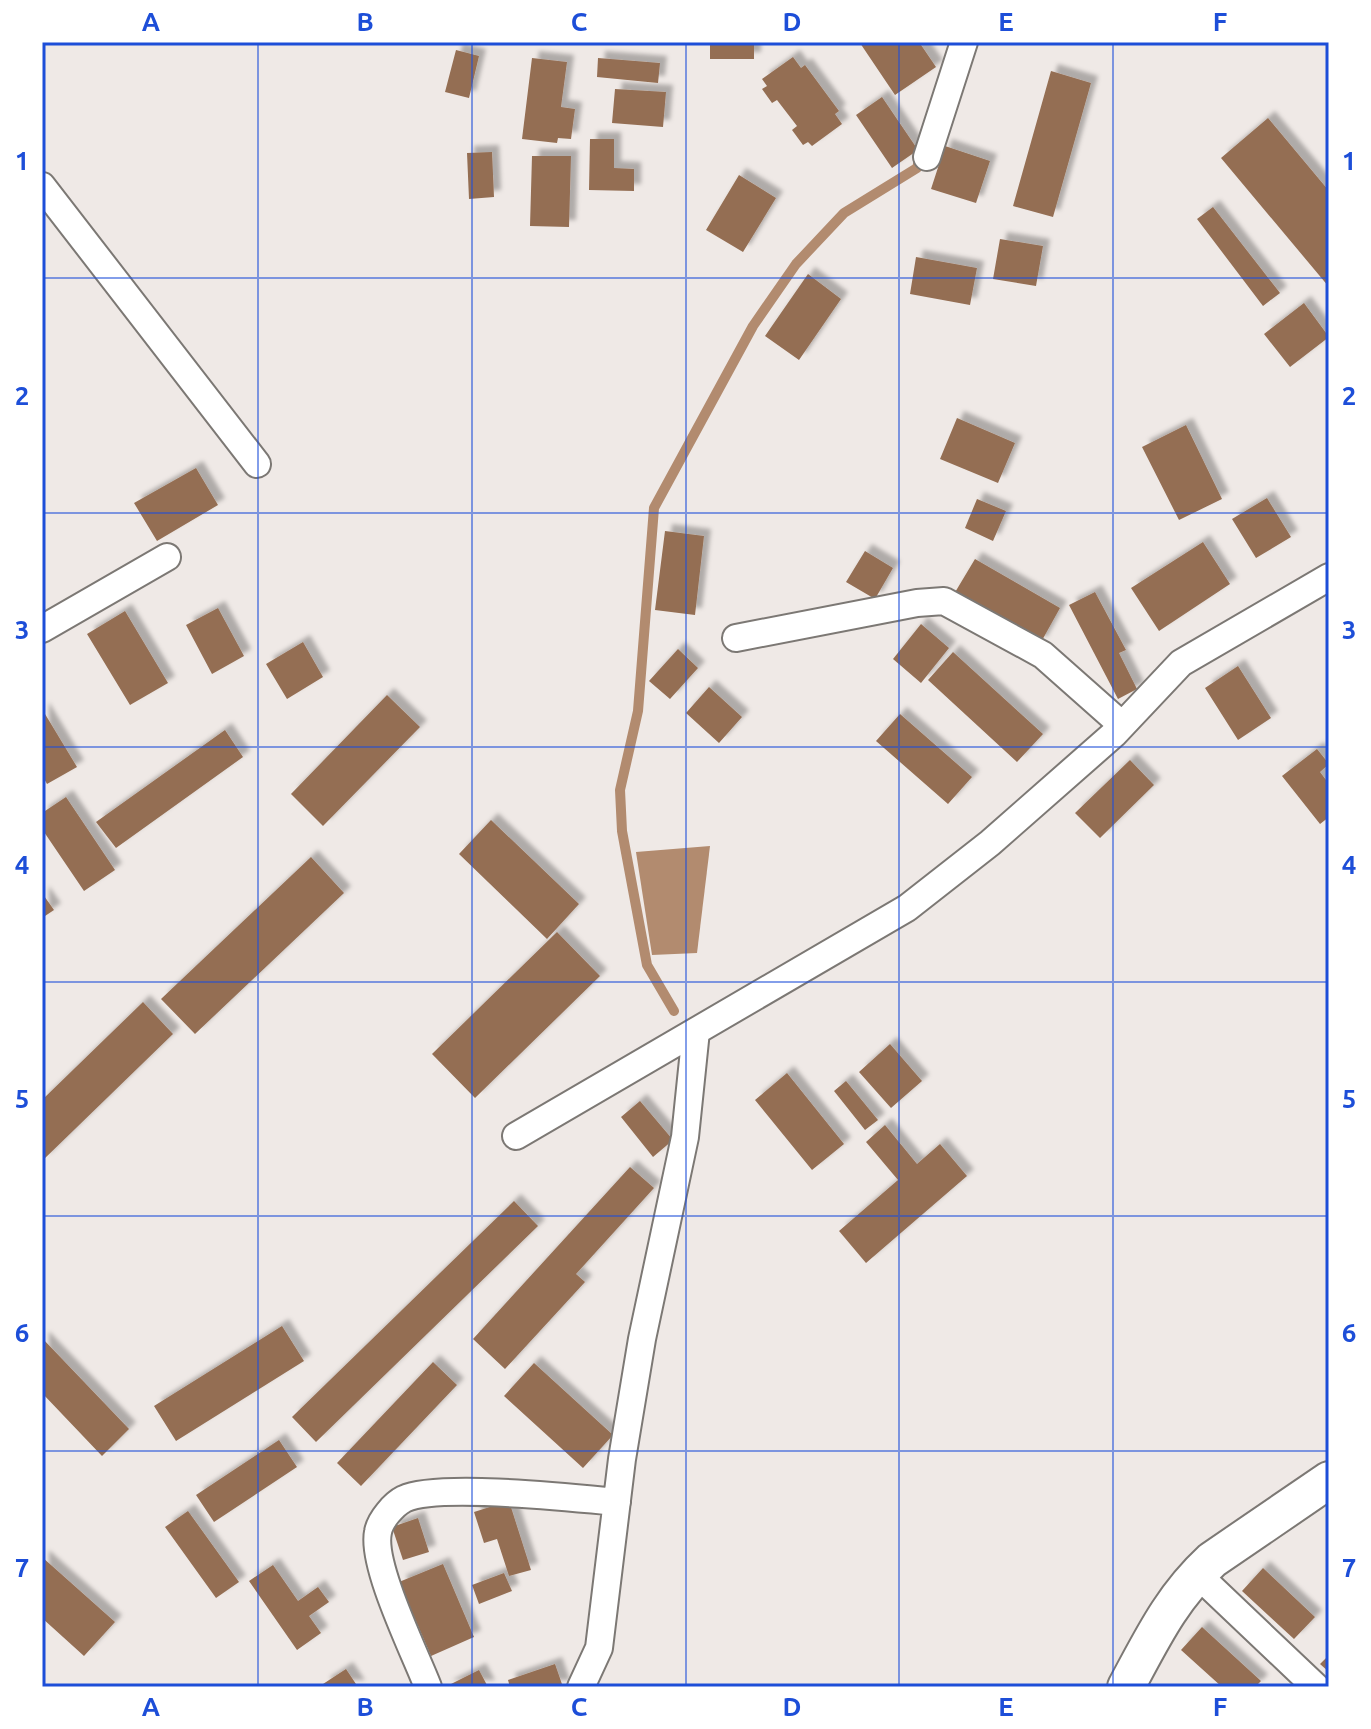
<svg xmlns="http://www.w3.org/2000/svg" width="1371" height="1729" viewBox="0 0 1371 1729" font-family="Ubuntu,sans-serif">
<defs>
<filter id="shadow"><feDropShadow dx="7" dy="-7" stdDeviation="2" flood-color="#0004"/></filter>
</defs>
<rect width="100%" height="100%" fill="#efe9e6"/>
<path fill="#b28b6f" d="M710,846L697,953L652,955L636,852Z"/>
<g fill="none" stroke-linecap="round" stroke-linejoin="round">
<path stroke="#b28b6f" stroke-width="10" d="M674,1011L647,965L622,831L620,790L638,711L654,508L753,326L796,264L844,213L917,168L921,153"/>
</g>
<path fill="#946e53" filter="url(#shadow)" d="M710,42H754V59H710Z
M919,42L936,67L895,95L860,43Z
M456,50L479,56L469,98L445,92Z
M793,57L801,68L805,65L839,111L835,114L842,124L812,146L808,142L803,145L792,130L797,126L777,100L772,103L762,89L767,86L762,79Z
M532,58L567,62L561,107L575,109L571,139L558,138L557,143L522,139Z
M598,58L660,63L658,83L597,77Z
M1051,71L1091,83L1053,217L1013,206Z
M615,89L666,92L663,127L612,123Z
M882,97L918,150L892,168L856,115Z
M1268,118L1329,191V287L1221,158Z
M590,139H614V168L634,169V191L589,190Z
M945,146L990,161L976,203L931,189Z
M492,152L494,197L469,199L467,153Z
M532,156H571L569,227L530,226Z
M739,175L776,198L743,252L706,230Z
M1213,207L1280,293L1263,306L1197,219Z
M1000,239L1043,246L1036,286L993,279Z
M916,257L977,268L970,305L910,294Z
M808,274L841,299L799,360L765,336Z
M1304,303L1329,337L1290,367L1264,334Z
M957,418L1015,443L998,483L940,459Z
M1186,425L1222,499L1179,520L1142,447Z
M196,468L218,505L157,541L134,503Z
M1267,498L1291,537L1256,558L1232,519Z
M977,499L1006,511L993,541L965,528Z
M665,531L704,536L695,615L655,610Z
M1203,542L1230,584L1159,631L1131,588Z
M865,551L893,568L875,599L846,582Z
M975,559L1060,608L1040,644L954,594Z
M1095,592L1126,650L1119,653L1137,689L1118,699L1069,605Z
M218,608L244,656L212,674L186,625Z
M125,611L168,683L130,705L87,634Z
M921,624L949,648L921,683L893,659Z
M303,642L323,677L287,699L266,664Z
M678,649L698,668L670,699L649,681Z
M953,652L1043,734L1017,762L928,680Z
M1238,666L1271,718L1238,740L1205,688Z
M709,687L742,717L719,743L686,713Z
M387,695L420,727L323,826L291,794Z
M42,709L77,767L47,784L42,775Z
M900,714L972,777L948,804L876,741Z
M225,730L243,757L116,848L96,822Z
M1317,749L1329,764L1320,772L1329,784V817L1320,824L1282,776Z
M1130,760L1154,785L1100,838L1075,813Z
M66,797L115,870L84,891L42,829V813Z
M491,820L579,904L547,939L459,854Z
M311,857L344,893L195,1034L161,999Z
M42,893L54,910L42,918Z
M557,932L600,976L475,1098L432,1054Z
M143,1002L173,1034L42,1161V1100Z
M890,1044L922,1081L891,1108L859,1072Z
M787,1073L844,1144L812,1170L755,1100Z
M846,1081L878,1120L865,1130L834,1091Z
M640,1101L673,1140L653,1157L621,1117Z
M885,1125L917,1164L940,1144L967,1176L866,1263L839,1231L898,1180L866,1142Z
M630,1167L654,1188L576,1274L585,1282L505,1369L473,1339Z
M514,1201L538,1226L316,1442L292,1417Z
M282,1326L304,1361L176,1441L154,1406Z
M42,1338L129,1429L102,1456L42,1393Z
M433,1362L457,1385L361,1486L337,1463Z
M534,1363L613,1435L583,1468L504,1396Z
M279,1440L297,1467L214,1522L196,1495Z
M509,1501L531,1570L509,1576L497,1539L484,1543L474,1512Z
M188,1511L239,1582L216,1598L165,1527Z
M418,1518L429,1552L403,1560L392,1527Z
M42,1557L115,1622L84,1656L42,1618Z
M443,1564L474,1637L431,1656L399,1582Z
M273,1565L298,1601L318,1587L329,1602L309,1616L321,1633L297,1650L249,1581Z
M1263,1568L1315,1617L1294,1639L1242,1591Z
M504,1573L512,1591L479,1604L472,1585Z
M1202,1627L1261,1681L1255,1687H1222L1181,1650Z
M1329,1655V1672L1320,1664Z
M555,1664L563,1687H510L508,1680Z
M346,1669L358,1687H325L323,1684Z
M479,1670L488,1687H445Z"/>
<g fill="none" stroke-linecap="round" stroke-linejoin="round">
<defs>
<path id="minor" d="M927,157L964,42
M42,186L257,464
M42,629L167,557
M736,638L917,603L944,601L1043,655L1122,725
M516,1136L907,908L990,843L1114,734L1181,663L1329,577
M1197,1574L1316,1687
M428,1687C415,1653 371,1565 378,1532C380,1520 394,1504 404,1499C438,1483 575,1498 617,1502
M581,1687L599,1648L622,1459L642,1339L685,1137L696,1031"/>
<path id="secondary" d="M1126,1687C1152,1639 1171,1598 1212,1560L1329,1480"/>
</defs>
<use href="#minor" stroke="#7c7874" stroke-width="30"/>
<use href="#secondary" stroke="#7c7874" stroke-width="40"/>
<use href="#minor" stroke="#fff" stroke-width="26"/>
<use href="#secondary" stroke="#fff" stroke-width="36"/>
</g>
<path fill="none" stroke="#1d4ed8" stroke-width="2" stroke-opacity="0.55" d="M258,42V1687M472,42V1687M686,42V1687M899,42V1687M1113,42V1687M42,278H1329M42,513H1329M42,747H1329M42,982H1329M42,1216H1329M42,1451H1329"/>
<rect width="1371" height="1729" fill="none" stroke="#ffffff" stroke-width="88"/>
<rect x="44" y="44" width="1283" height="1641" fill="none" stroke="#1d4ed8" stroke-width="3"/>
<g font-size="26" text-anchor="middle" font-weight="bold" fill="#1d4ed8">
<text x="151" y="31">A</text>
<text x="365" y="31">B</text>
<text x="579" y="31">C</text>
<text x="792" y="31">D</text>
<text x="1006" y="31">E</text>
<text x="1220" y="31">F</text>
<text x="22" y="170">1</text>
<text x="1349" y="170">1</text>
<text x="22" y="405">2</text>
<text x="1349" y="405">2</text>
<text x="22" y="639">3</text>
<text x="1349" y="639">3</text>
<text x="22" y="874">4</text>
<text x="1349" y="874">4</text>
<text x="22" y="1108">5</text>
<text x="1349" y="1108">5</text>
<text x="22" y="1342">6</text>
<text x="1349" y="1342">6</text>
<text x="22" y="1577">7</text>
<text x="1349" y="1577">7</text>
<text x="151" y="1716">A</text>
<text x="365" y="1716">B</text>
<text x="579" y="1716">C</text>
<text x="792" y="1716">D</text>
<text x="1006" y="1716">E</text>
<text x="1220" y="1716">F</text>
</g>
</svg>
